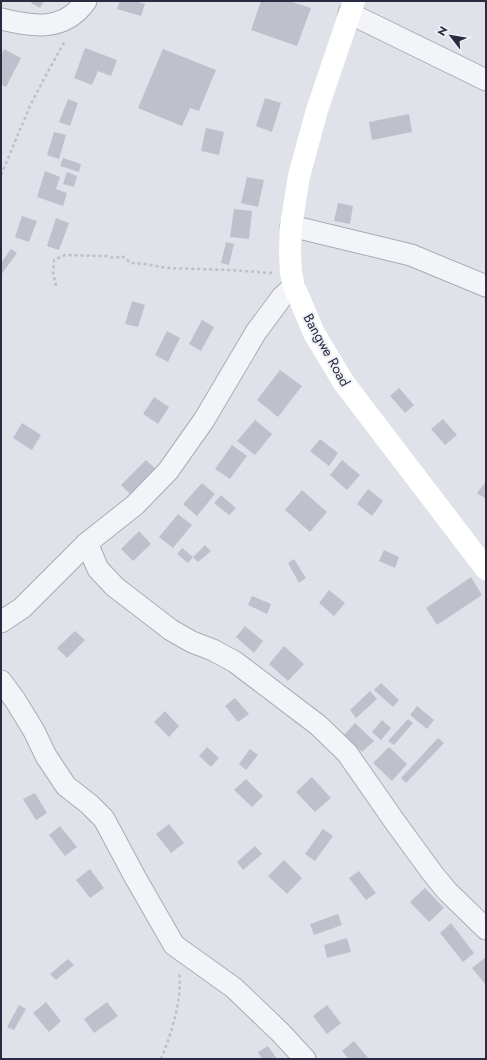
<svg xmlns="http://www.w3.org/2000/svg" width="487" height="1060" viewBox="0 0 487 1060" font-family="Jost,sans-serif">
<rect width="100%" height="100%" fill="#e0e2e9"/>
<path fill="#bec0cc" d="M32,1H44L40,8L31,3Z
M120,1H135L145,4L141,16L117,9Z
M261,1H289L311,8L297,46L251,30Z
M85,48L117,60L111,76L98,71L92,85L74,78Z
M4,49L21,58L6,87L1,84V56Z
M163,49L216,70L199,111L190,108L182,126L138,108Z
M265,98L281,103L272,132L256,126Z
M68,99L78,103L70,126L59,122Z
M409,114L412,132L372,140L369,122Z
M206,128L224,132L219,155L201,151Z
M54,132L66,135L59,159L47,155Z
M63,158L81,164L79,172L60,166Z
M45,171L60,177L56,189L67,193L63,206L37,197Z
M67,172L77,176L74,187L63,184Z
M247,177L264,180L258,207L241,203Z
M338,203L353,206L350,224L334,221Z
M234,209L252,211L249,239L230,237Z
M22,216L37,221L29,242L15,237Z
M56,218L69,223L59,250L47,246Z
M226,242L234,244L229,265L221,263Z
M11,249L17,253L1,275V263Z
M132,301L145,305L138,327L125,324Z
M202,320L214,327L201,351L189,344Z
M167,331L180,338L168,362L155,355Z
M280,370L302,386L278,417L257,400Z
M399,388L414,405L405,413L390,396Z
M154,397L169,407L158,424L143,414Z
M443,419L457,435L445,445L431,429Z
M255,420L272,434L255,455L237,441Z
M22,423L41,435L32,450L13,438Z
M320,439L338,453L329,466L310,451Z
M232,445L247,456L230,479L215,469Z
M146,460L158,471L132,496L121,485Z
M342,460L360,475L347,490L330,475Z
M486,481V499L477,493Z
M202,483L215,494L197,516L183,504Z
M368,489L383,501L372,516L357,504Z
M302,490L327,512L310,532L285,510Z
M221,495L236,508L229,515L214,503Z
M178,514L192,525L173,548L159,537Z
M139,531L151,544L133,561L121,549Z
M205,545L211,551L198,562L193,557Z
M182,548L193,557L188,563L177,554Z
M384,550L399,557L395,568L379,561Z
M294,559L306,578L299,583L288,563Z
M471,577L482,595L437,625L426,608Z
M329,590L345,603L334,616L319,603Z
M252,596L271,604L267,614L248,605Z
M245,626L263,641L254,653L236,637Z
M75,631L85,640L67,658L57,648Z
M284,646L304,664L288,681L269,664Z
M381,683L399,700L393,707L374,690Z
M370,691L377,699L356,718L350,710Z
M235,698L249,714L238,722L225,706Z
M417,706L434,720L427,729L410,715Z
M165,711L179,726L169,737L154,722Z
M408,719L413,723L394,745L388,741Z
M382,720L391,728L381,740L372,732Z
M355,723L374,741L362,752L344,735Z
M438,738L444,743L406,783L401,778Z
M207,747L219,758L211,767L199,756Z
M389,747L407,764L392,781L373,763Z
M250,749L258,755L246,770L239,764Z
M312,777L331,798L315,812L296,792Z
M246,779L263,796L252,807L234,790Z
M35,793L47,813L36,820L23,799Z
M169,824L184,843L171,853L156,834Z
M60,826L77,847L65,856L49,835Z
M323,829L333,836L315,861L305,854Z
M255,846L262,854L243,870L237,862Z
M284,860L302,878L287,894L268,876Z
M90,869L104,888L90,898L76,880Z
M359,871L376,893L366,900L349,878Z
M425,888L444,908L429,922L410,902Z
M338,914L342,925L314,935L310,924Z
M451,923L474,953L463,962L440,933Z
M347,938L351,952L327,958L324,945Z
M486,957V985L472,968Z
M68,959L74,965L56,980L50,974Z
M46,1002L61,1021L49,1032L33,1013Z
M107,1002L118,1016L94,1033L84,1019Z
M19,1005L26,1009L14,1030L7,1027Z
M327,1005L341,1023L327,1034L313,1016Z
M354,1041L369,1059H349L342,1051Z
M268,1046L277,1059H262L258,1052Z"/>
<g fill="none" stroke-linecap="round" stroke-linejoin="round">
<defs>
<path id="street" d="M349,13L486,80
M1,19C33,27 64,32 86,1
M291,226L411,255L486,286
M87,543L98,569L115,587L171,630L192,642L213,650L235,662L318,725L347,753L395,822L433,874L447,891L486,929
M1,622L22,608L87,543L135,505L168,471L204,420L256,332L282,297L294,286
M1,681L15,700L34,731L46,756L66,786L89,804L104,819L135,877L174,945L234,988L281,1033L305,1059"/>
</defs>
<use href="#street" stroke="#a9abb7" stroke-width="23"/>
<path stroke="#bec0c8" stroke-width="2.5" stroke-dasharray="3 3" stroke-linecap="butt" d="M1,175L30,106L46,75L65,41
M56,286L53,272L54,260L65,255L106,256L114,258L122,256L131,263L146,264L167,268L229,270L272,273
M161,1059C171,1034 183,999 179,972"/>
<use href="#street" stroke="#f3f4f8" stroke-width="21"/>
<path stroke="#fff" stroke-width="22" d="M354,1L317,110L299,176L291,226L290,252L291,273L294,286L314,333L344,383L486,569"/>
</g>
<g text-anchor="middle" stroke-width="4" stroke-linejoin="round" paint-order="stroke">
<g font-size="14" fill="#292c41" stroke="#f0f1f7">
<text transform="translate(327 350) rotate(61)" y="5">Bangwe Road</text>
</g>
</g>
<rect width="487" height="1060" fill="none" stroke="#292c41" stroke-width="4"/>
<g transform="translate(451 36) rotate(301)" stroke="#f0f1f7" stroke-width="3" paint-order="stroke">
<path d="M0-3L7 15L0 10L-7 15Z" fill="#292c41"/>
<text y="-6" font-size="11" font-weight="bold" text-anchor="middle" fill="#292c41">N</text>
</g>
</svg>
